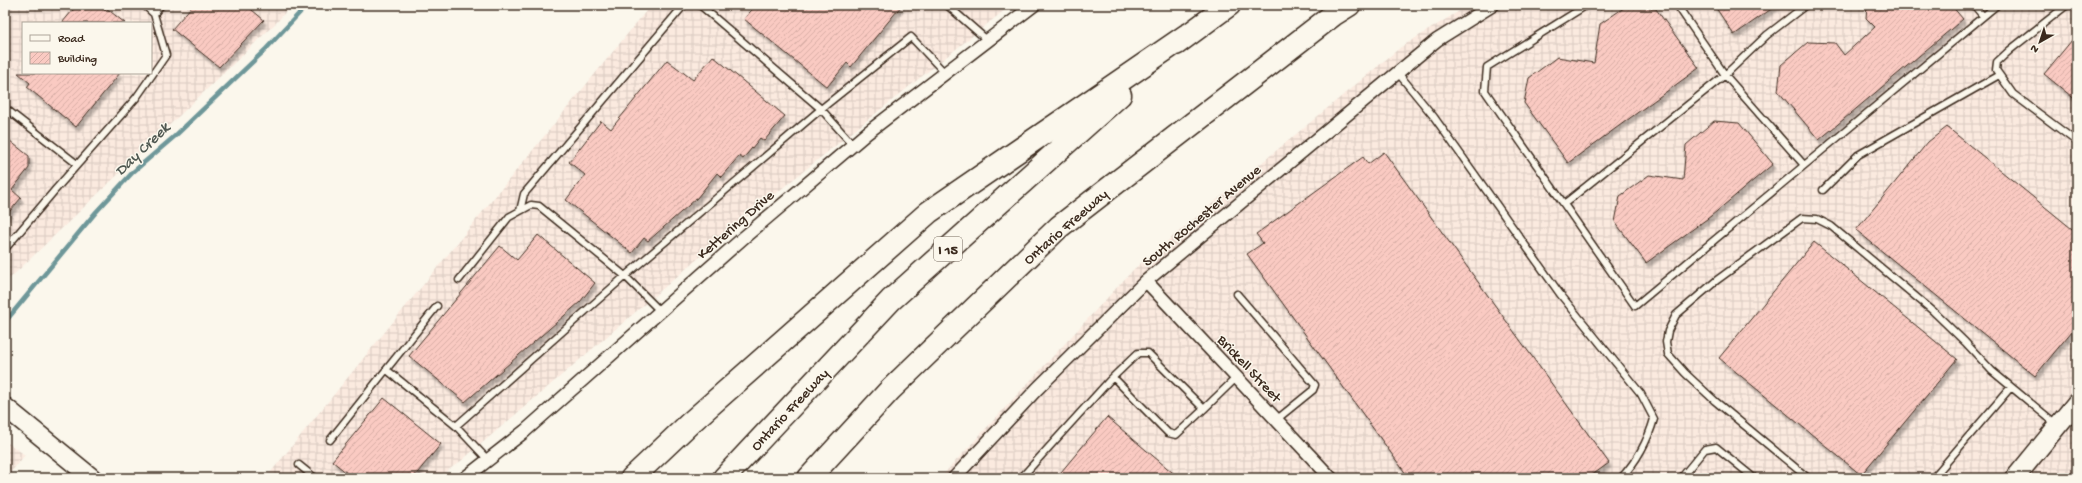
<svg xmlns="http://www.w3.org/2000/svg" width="2082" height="483" viewBox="0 0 2082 483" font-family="'Gochi Hand',sans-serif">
<defs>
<pattern id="industrial-grid" width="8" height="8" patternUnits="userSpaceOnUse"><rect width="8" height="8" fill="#fbeadf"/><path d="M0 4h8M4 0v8" fill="none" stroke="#d8c9bf"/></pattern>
<pattern id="building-hatch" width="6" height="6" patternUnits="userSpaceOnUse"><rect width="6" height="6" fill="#facac2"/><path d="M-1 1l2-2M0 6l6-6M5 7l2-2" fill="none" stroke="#d7aea6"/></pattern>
<filter id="shadow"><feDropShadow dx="2.5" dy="4.5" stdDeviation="1" flood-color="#0004"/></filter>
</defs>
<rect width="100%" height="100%" fill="#fbf7ec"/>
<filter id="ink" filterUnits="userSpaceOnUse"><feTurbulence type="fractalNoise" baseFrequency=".025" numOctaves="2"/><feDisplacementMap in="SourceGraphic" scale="8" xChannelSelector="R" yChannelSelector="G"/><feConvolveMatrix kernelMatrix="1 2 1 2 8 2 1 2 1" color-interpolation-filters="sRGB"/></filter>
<g filter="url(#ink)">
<path fill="url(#industrial-grid)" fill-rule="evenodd" d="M5,5H291L278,21L5,283ZM23,23H151V73H23Z
M651,5H1011L755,210L461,461L437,478H266Z
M1469,5H2077V478H940L1134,269L1401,47Z
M5,441L25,455L6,478H5Z"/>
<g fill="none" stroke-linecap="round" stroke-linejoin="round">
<path stroke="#6e9799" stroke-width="4.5" d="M5,322L96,212L133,172L175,136L265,50L307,5"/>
</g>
<path fill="url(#building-hatch)" stroke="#3b2a1e" filter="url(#shadow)" d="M77,5H98L105,10L106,8L125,23H62Z
M193,5H246L264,20L219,67L172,29Z
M756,5H902L851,67L847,63L827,87L744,19Z
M1628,5L1656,9L1699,68L1568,163L1524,103L1529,78L1557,57L1594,63L1600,24Z
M1714,5H1777L1734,35Z
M1867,5H1951L1963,19L1819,140L1778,91L1781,65L1808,42L1835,43L1844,55L1875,27L1866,18Z
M2077,34V101L2044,74Z
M713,56L785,116L764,141L760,138L743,159L739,156L721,177L717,173L697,198L648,241L644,238L632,253L566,200L585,175L569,162L601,121L611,129L667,60L693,80Z
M18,73H120L76,127L27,87L30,83Z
M1714,121L1739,123L1773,164L1711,216L1646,263L1615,222L1620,196L1649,175L1683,180L1686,145Z
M1947,127L2077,233V325L2035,376L1856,230L1928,142Z
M5,137L29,156V168L12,190L21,198L5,217Z
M1384,152L1609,463L1588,478H1409L1247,254L1263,243L1256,234L1363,157L1368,164Z
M538,235L595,283L580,302L465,402L409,356L500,246L517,260Z
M1814,242L1957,359L1861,475L1719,358Z
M384,398L441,444L413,478H353L332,461Z
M1107,417L1179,478H1056Z"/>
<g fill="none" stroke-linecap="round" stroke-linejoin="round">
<defs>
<path id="lane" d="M144,5L154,14L161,5
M700,5L821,109L911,37L945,73
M947,5L987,40
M1587,5L1487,67L1485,91L1635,306L1997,5
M1677,5L1725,75L1804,165
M1974,5L1983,16
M2067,5L2010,50L1997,62L1996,70L2013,94L2077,142
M1398,73L1434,117L1560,294L1641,394L1654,419C1648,440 1636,462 1621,478
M5,108L77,164
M1823,190L1858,155L1999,75
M1564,204L1725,75L1767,35L1806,5
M520,211L524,194L684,5
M5,249L55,190L136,98L166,55L154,14
M459,280L509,217L531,205L539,206L625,276L660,311
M1237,294L1315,385L1313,390L1276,420
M387,370L456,426
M1113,377L1168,433L1176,435L1204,409
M330,440L437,306
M488,460L456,426L625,276L821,109L853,145
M299,465L315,478
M1021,478L1109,381L1138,353H1148L1204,409L1237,377
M1681,478L1705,449L1716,447L1754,478
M1808,478L1715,401L1685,373L1668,354L1666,342L1668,331L1676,315L1717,280L1802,218L1817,219L1831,226L1933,311L1965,342L1992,371L2056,424
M1933,478L2011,387"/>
<path id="street" d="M1146,281L1331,478
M465,478L525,431L742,239L867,133L1034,5
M954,478L1037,389L1146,281L1437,40L1493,5"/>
<path id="secondary" d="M5,407L92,478
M2015,478L2077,402"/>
<path id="highway" d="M1176,44L1229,5
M632,478L689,424L929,212L1187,35
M724,478L891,300L1120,95
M809,478L890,390L1059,227L1333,15L1349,5"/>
</defs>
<use href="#lane" stroke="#3b2a1e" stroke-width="9"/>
<use href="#street" stroke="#3b2a1e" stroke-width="15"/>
<use href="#secondary" stroke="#3b2a1e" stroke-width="21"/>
<use href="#highway" stroke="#3b2a1e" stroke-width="25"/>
<use href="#lane" stroke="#fbf7ec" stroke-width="6"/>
<use href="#street" stroke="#fbf7ec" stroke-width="12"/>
<use href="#secondary" stroke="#fbf7ec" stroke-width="18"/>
<use href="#highway" stroke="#fbf7ec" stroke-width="22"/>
</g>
</g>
<g text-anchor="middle" stroke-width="3" stroke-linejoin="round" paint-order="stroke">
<rect fill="#fbf7ec" stroke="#75685c" stroke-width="1" x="934" y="237" width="28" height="24" rx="3"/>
<g font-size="14" font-weight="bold" fill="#3b2a1e">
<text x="948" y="254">I 15</text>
</g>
<g font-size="15" fill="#3b2a1e" stroke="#fbf7ec">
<text transform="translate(1201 215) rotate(-40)" y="5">South Rochester Avenue</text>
<text transform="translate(735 224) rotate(-41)" y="5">Kettering Drive</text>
<text transform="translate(1065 226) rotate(-41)" y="5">Ontario Freeway</text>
<text transform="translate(1250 368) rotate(47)" y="5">Brickell Street</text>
<text transform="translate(789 409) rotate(-47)" y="5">Ontario Freeway</text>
</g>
<g font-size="16" font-style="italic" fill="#505851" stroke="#fbf7ec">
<text transform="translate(141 148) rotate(-44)" y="6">Day Creek</text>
</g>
</g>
<rect width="2082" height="483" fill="none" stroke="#fbf7ec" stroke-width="20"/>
<rect x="10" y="10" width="2062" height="463" fill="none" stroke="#3b2a1e" stroke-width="1.5" filter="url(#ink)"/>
<rect x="22" y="22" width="130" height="52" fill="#fbf7ec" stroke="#aea59a"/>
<rect x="30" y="35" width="20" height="6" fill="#fbf7ec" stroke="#aea59a"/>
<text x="58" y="42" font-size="12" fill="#3b2a1e">Road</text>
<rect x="30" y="52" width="20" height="12" fill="url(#building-hatch)" stroke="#aea59a"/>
<text x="58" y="62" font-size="12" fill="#3b2a1e">Building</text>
<g transform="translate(2040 42) rotate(219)" stroke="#fbf7ec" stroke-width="3" paint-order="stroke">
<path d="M0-3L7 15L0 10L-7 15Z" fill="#3b2a1e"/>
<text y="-6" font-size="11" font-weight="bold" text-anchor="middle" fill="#3b2a1e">N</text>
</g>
</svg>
